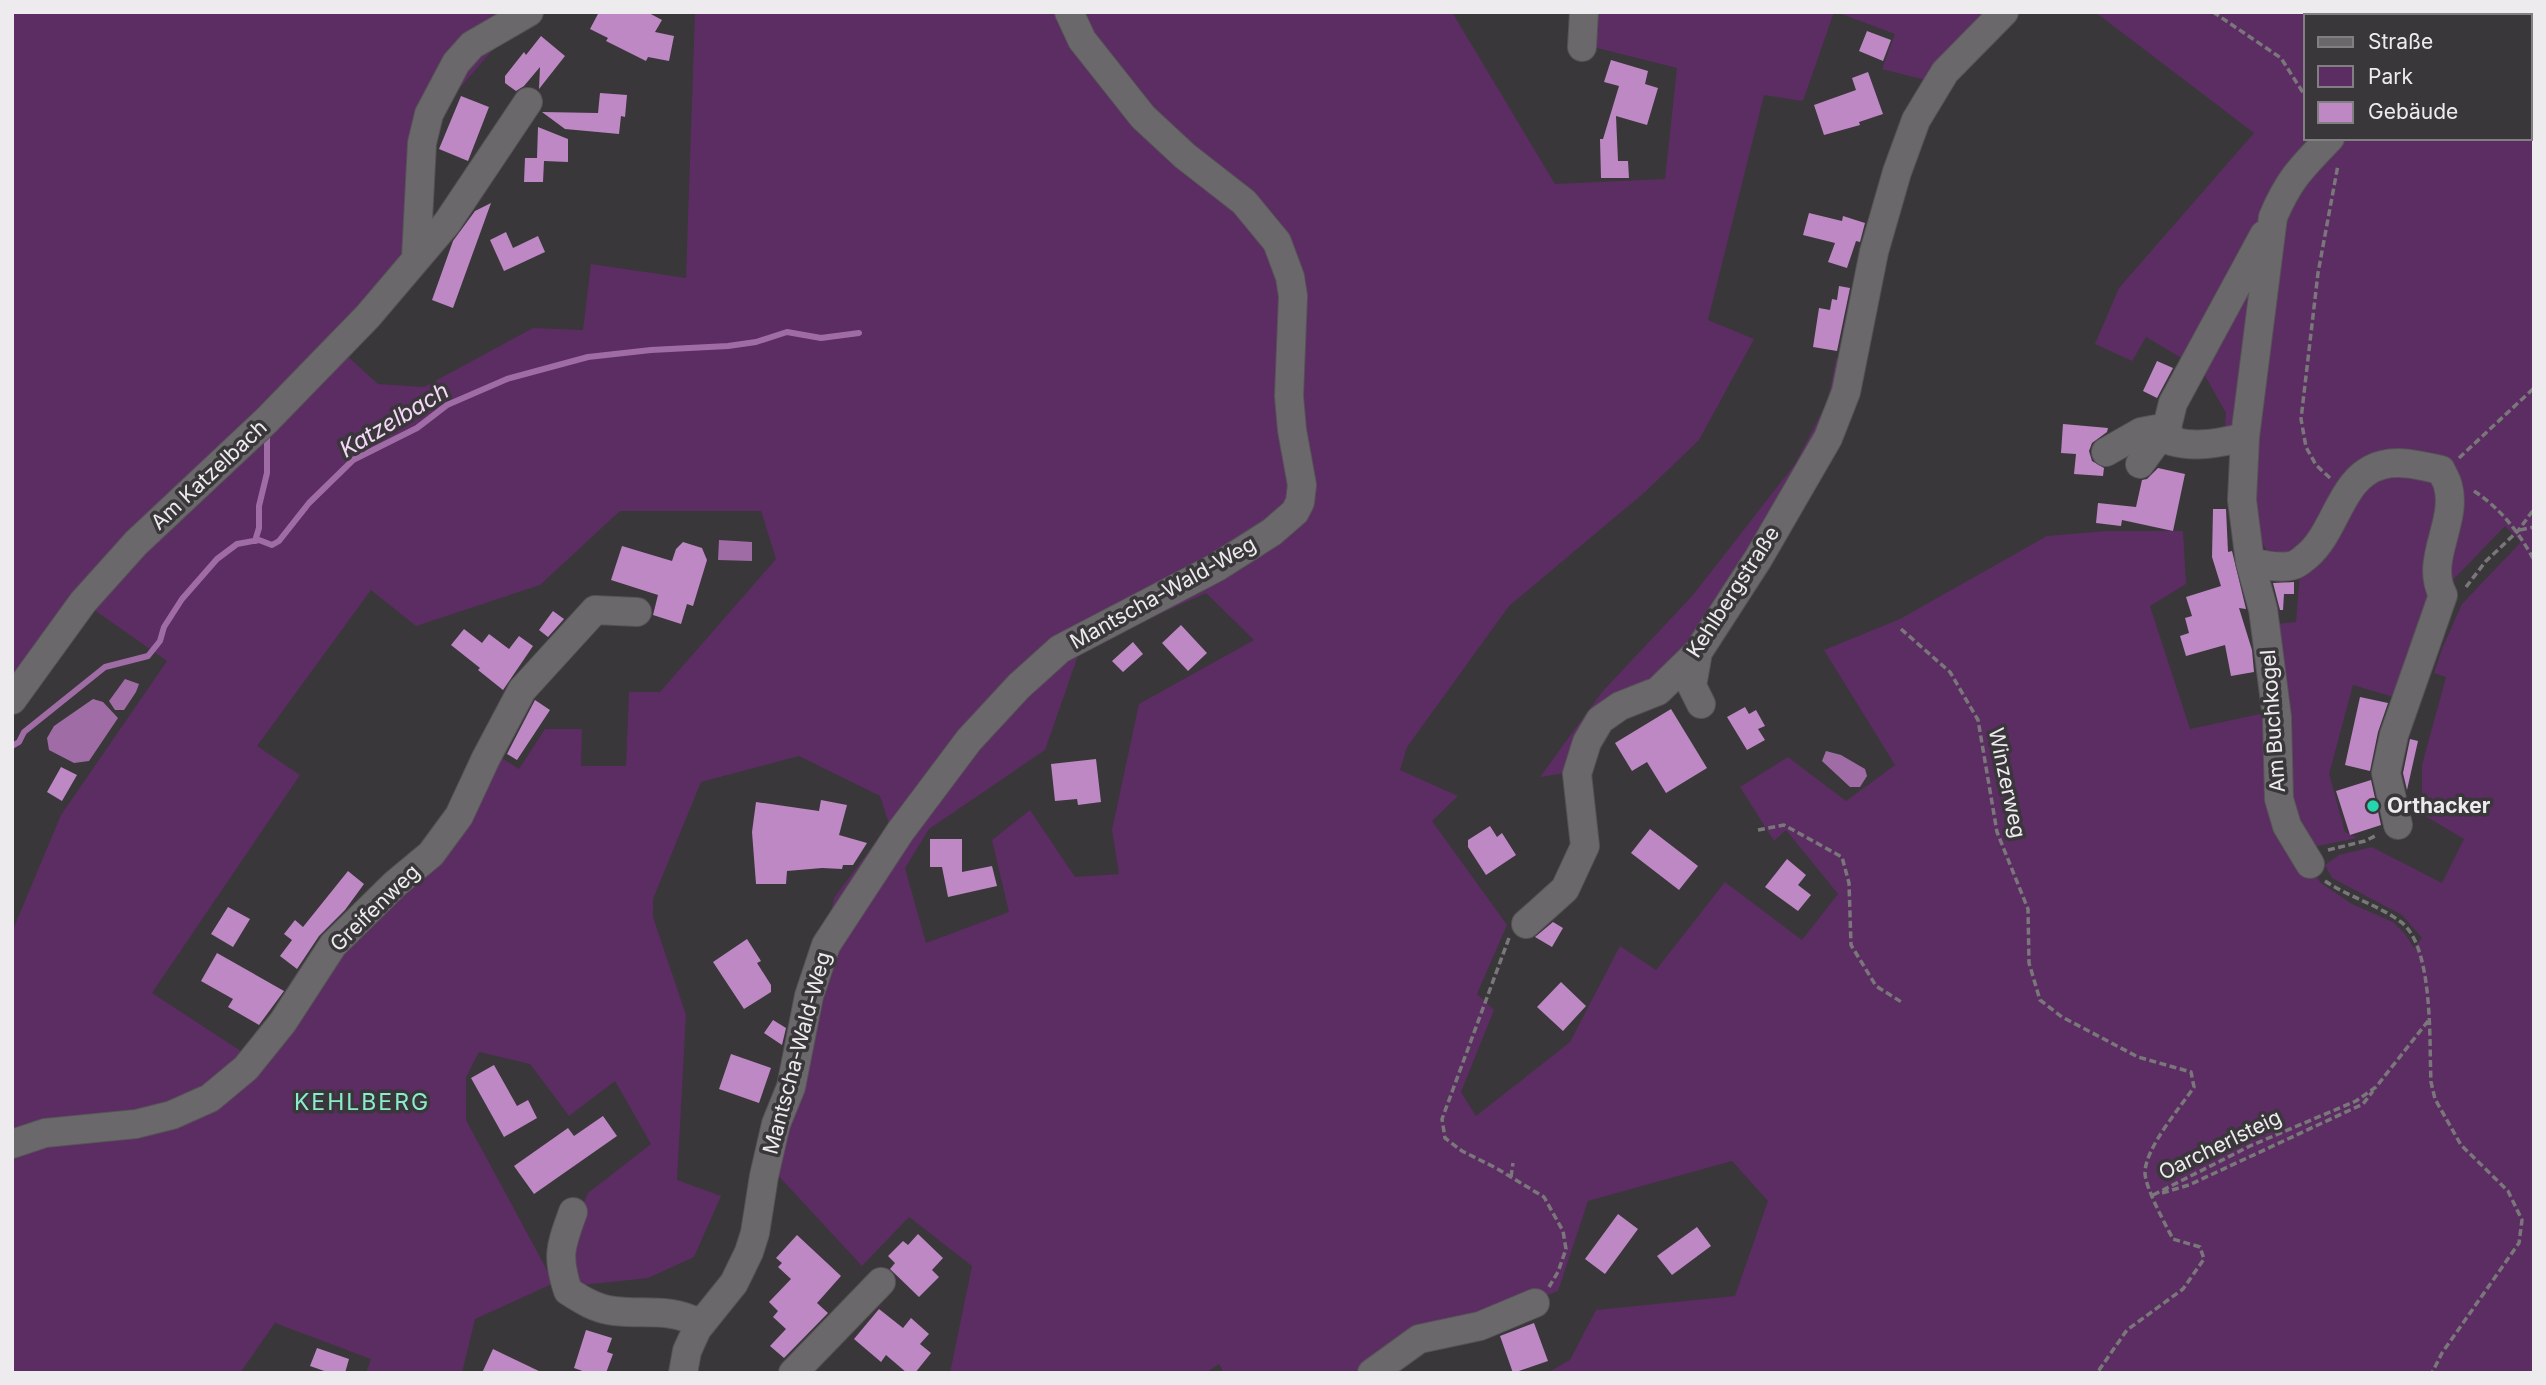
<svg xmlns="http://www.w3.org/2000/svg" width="2546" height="1385" viewBox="0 0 2546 1385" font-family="Inter,sans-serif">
<rect width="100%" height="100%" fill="#393739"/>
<path fill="#5c2d63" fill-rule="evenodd" d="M12,12H525L411,145L400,292L345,354L378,384L424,387L533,328L583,330L591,264L686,278L695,12H1452L1555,184L1665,179L1677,68L1589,46L1593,12H1834L1803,101L1764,95L1708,320L1754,339L1699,440L1645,492L1509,606L1407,747L1400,770L1458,796L1432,821L1507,925L1477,994L1494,1010L1461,1092L1476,1116L1570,1042L1620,946L1656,970L1725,882L1802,940L1838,894L1786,830L1774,841L1740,787L1788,757L1846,801L1895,765L1824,650L1900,619L2047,536L2106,531H2183L2186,584L2150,606L2190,729L2269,712L2287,839L2321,883L2352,904L2393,922L2406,935L2414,948L2422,938L2402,915L2332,878L2325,865L2339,855L2372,847L2442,883L2464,839L2422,814V765L2446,677L2434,673L2442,649L2462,604L2521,542L2505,526L2451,582L2429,611L2400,699L2353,685L2329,774L2345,832L2357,838L2318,846L2309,843L2287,797L2276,624L2296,622L2300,572L2268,553L2255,530L2239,451H2223L2226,413L2202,370L2146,337L2132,361L2095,344L2119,288L2254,133L2095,12H2534V1373H1547L1570,1360L1596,1310L1735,1296L1768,1201L1732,1161L1588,1201L1558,1291L1475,1322L1359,1373H1224L1219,1364L1206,1373H950L972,1266L909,1217L862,1266L773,1170L792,1105L834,898L889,824L880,796L799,756L701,782L653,899V917L686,1015L677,1180L721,1196L694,1257L648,1278L573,1286L569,1236L588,1193L651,1144L615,1081L569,1116L530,1064L479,1052L466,1077V1120L554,1283L475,1319L462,1373H366L371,1359L275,1323L240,1373H12V1152L227,1094L494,753L519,769L545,729H582L581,766H626L629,692H660L776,559L761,511H620L540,585L416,626L371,590L257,746L300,775L152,993L250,1057L170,1108L12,1138V932L61,815L167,661L83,602L12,700ZM2306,16H2530V138H2306ZM1206,593L1254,640L1139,704L1112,830L1119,874L1075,877L1030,810L992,840L1009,912L926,943L905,868L929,829L1045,750L1080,650Z
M1836,12H1993L1933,82L1882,69L1895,34Z
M1836,359L1848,360L1837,406L1743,574L1653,686L1609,704L1572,772L1540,777L1602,692L1693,595L1795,464L1828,400Z"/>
<path fill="#a06ca6" d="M719,540L752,542V561L718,560Z
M125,679L139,684L136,692L124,710H115L109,701Z
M93,699L103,702L118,718L89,761L74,763L49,750L47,738L54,726Z
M1826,751L1841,755L1865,769L1867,776L1860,787H1850L1822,761Z"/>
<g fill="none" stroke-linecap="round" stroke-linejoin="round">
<path stroke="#a06ca6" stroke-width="6" d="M255,541L259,528V506L267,473V432
M12,746L19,742L24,732L105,667L148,656L160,641L164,627L182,599L217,559L237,544L259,540L272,545L279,541L309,503L353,460L417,428L447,405L507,379L588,357L651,350L728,346L756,342L787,332L821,338L859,333"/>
</g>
<path fill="#bd88c4" d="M599,12H647L662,20L655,32L674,36L669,61L648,57L646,61L606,41L608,38L590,29Z
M1867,31L1891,40L1883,61L1859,51Z
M541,36L565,56L539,89L540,67L524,86L516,91L505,83V76L524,52L526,55Z
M1611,60L1648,71L1645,84L1658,88L1647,125L1616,116L1618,161H1628L1629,178H1601L1600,139H1603L1619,86L1604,82Z
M1868,72L1883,114L1859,122L1860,125L1824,135L1814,105L1856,90L1852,78Z
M600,93L627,95L625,117L621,116L619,134L565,129L542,112L598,113Z
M461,96L489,107L468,161L439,149Z
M538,127L568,139V162L544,161L543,182H524L525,158H537Z
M491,203L453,308L432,300L453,241L475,211Z
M1809,213L1842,221L1843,216L1865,223L1860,242L1856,241L1847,268L1828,262L1835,243L1803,235Z
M506,232L513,248L538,236L545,252L504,271L490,240Z
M1839,286L1850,288L1837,351L1813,347L1819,308L1830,310L1832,299L1837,300Z
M2157,361L2173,368L2157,398L2143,391Z
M2063,424L2108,428L2107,432L2092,443L2089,451L2092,461L2104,468L2103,476L2074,474L2076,454L2061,453Z
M2158,468L2185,474L2173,531L2122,520L2121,526L2096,523L2098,503L2136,507L2142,480L2147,479Z
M2213,509H2226L2228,552L2232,551L2246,609L2239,608L2252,650L2254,672L2231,676L2225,645L2186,656L2180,636L2189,633L2185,618L2192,616L2186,597L2221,586L2212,557Z
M683,542L702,548L707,560L693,606L687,604L681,624L653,615L658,595L611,580L622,546L672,561L676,549Z
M2294,582V594H2284L2283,610H2280L2273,583Z
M553,611L564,619L548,637L539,630Z
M1181,625L1207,653L1188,671L1162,643Z
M464,629L482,643L489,634L509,649L519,636L533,646L503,690L478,670L480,668L451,645Z
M1133,642L1143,654L1123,672L1112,661Z
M2360,697L2388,703L2378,732L2370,771L2345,765Z
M535,700L550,710L517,760L507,754Z
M1745,707L1749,714L1756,710L1765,726L1758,729L1765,740L1747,750L1727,717Z
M1671,709L1707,768L1666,793L1647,762L1632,771L1615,743Z
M2410,739L2418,741L2407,790L2403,773Z
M1096,759L1101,802L1078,805L1077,799L1055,801L1051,764Z
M61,767L77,775L62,801L47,792Z
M2371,780L2381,825L2350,835L2336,791Z
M821,800L847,805L839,835L867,843L853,865H843L842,869L822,868L787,871L786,884H756L752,832L756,802L819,811Z
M1490,826L1497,837L1502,833L1516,855L1486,875L1468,847V840Z
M1650,829L1698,866L1679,890L1631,853Z
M930,839H962V872L992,866L997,886L948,897L942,867H930Z
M1787,859L1806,875L1798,885L1811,895L1798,911L1765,887Z
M348,871L364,884L345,910L319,936L297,969L280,956L292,940L284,934L295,920L303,927Z
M228,907L250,919L233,947L211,934Z
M1553,922L1563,928L1552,947L1535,937Z
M747,939L761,961L757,963L771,985V992L744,1009L713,962Z
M217,953L284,991L259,1025L228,1007L233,999L201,981Z
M1561,982L1586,1006L1563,1031L1537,1007Z
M773,1020L786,1028L782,1045L764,1033Z
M731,1054L771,1068L759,1103L719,1089Z
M494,1065L517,1106L528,1100L537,1118L504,1137L471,1078Z
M603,1116L617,1136L534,1194L514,1166L568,1128L574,1136Z
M1618,1214L1638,1229L1605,1274L1585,1259Z
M1697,1227L1711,1246L1672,1275L1657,1256Z
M918,1234L943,1258L932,1270L939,1277L919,1297L890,1269L895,1263L888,1256L903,1241L908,1245Z
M797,1235L841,1276L817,1303L828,1313L784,1358L770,1346L786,1329L773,1317L778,1311L769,1302L791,1279L778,1267L782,1263L776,1258Z
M879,1309L903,1328L911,1318L929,1334L920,1344L931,1353L915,1373H907L886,1355L881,1362L854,1339Z
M1534,1323L1548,1361L1513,1373L1500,1336Z
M586,1330L612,1338L607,1352L613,1354L606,1373H588L574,1368Z
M317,1348L349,1359L345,1373H330L310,1366Z
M493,1349L543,1373H482Z"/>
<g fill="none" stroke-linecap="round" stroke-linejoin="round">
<defs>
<path id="minor" d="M2364,16L2365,12
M1582,47L1584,12
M416,258L422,143L429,114L456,63L472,45L529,12
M2245,437C2220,443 2196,448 2171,441L2167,427L2173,403L2264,235
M2106,452L2141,432L2167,427L2140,464
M2250,562C2263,565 2281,569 2294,565C2298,564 2303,559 2307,556C2337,531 2340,476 2382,465C2402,460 2422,466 2441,470C2443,475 2447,481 2448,486C2458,522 2424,561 2443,595L2394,735L2386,773L2398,825
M1698,652L1692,686L1701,704
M12,700L83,602L136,543L267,420L368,316L447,223L528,102
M2310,864L2287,826L2279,799L2277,717L2263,609L2250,562L2242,500L2245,437L2273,217C2289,179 2302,167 2330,138
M1526,924L1565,889L1585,846L1577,774L1587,742L1600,720L1620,706L1658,691L1698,652L1758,559L1828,438L1846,392L1874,252L1897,172L1916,120L1945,72L2004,12
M12,1144L45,1133L136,1124L172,1115L210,1098L246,1068L283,1022L333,945L395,884L431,854L459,816L486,758L522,690L595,610L637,612
M573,1212C561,1246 556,1255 568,1291C582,1300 596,1309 614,1311C646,1315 669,1307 701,1324
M683,1373L687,1351L697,1329L734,1283L749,1252L755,1233L764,1176L776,1124L791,1087L809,996L826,945L900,832L969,740L1019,686L1060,649L1217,567L1272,532L1295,512L1300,502L1302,485L1292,430L1289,396L1293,296L1290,277L1277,242L1244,202L1185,156L1143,117L1082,40L1069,12
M793,1373L881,1282
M1372,1373L1419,1339L1480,1326L1535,1303"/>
</defs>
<use href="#minor" stroke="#555356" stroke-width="30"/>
<path stroke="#797779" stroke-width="3.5" stroke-dasharray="7 3.5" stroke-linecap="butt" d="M2213,12L2281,58L2302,91L2306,94
M2307,12L2308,16
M2459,458L2534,388
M2330,478L2316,465L2306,447L2301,419L2318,273L2338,165
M2474,491C2501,509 2518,531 2534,560
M2520,530L2534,527
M2466,587L2486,561L2518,531L2534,509
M1901,629L1950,672L1978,720L1997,832L2028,909L2029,963L2040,1000L2062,1017L2138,1057L2191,1072L2194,1087C2180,1108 2145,1148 2145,1173C2145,1187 2166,1226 2173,1239L2200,1247L2204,1259L2183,1289L2127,1330L2097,1373
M1758,830L1784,825L1842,857L1849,883L1851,945L1876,986L1903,1003
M2328,850L2365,841L2377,835
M2325,881C2349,897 2378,905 2401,922C2434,947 2429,1042 2431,1082L2435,1099L2461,1145L2508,1191L2522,1220L2519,1243L2442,1353L2432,1373
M1509,938L1442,1119L1445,1138L1462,1151L1496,1168L1544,1197L1563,1231L1566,1249L1558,1272L1549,1287
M1511,1177L1513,1163
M2162,1193L2189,1185L2363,1104L2373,1091
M2153,1195L2250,1146L2356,1101L2376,1087L2428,1021"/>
<use href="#minor" stroke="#6b686b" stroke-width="28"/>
</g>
<circle fill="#25d5ae" stroke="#393739" stroke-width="2.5" cx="2373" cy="806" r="7"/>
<g text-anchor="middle" stroke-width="7" stroke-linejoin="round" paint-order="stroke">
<g font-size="21" fill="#edebed" stroke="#393739">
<text transform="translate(209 475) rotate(-43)" y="7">Am Katzelbach</text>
<text transform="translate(1733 592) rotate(-57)" y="7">Kehlbergstraße</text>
<text transform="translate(1163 593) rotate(-29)" y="7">Mantscha-Wald-Weg</text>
<text transform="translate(2273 721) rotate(-94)" y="7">Am Buchkogel</text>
<text transform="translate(2007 783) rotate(78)" y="7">Winzerweg</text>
<text transform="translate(375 908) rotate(-44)" y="7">Greifenweg</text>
<text transform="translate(797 1053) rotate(-75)" y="7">Mantscha-Wald-Weg</text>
<text transform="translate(2220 1145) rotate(-26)" y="7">Oarcherlsteig</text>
</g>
<g font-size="21" font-weight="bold" fill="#edebed" stroke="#393739" text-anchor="start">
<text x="2387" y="813">Orthacker</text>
</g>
<g font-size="23" font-style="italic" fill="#f5d7f8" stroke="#393739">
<text transform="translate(394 420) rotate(-31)" y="8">Katzelbach</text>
</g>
<g font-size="23" letter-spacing="2" fill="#8cebcf" stroke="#393739">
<text x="362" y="1110">KEHLBERG</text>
</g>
</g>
<rect width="2546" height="1385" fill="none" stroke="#edebed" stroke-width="28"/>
<rect x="2304" y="14" width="228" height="126" fill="#393739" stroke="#817f81" stroke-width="2"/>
<rect x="2318" y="37" width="35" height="10" fill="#6b686b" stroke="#817f81" stroke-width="2"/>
<text x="2368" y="49" font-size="21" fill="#edebed">Straße</text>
<rect x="2318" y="66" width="35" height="21" fill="#5c2d63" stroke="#817f81" stroke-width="2"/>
<text x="2368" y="84" font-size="21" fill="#edebed">Park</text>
<rect x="2318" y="102" width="35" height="21" fill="#bd88c4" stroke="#817f81" stroke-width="2"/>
<text x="2368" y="119" font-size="21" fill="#edebed">Gebäude</text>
</svg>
